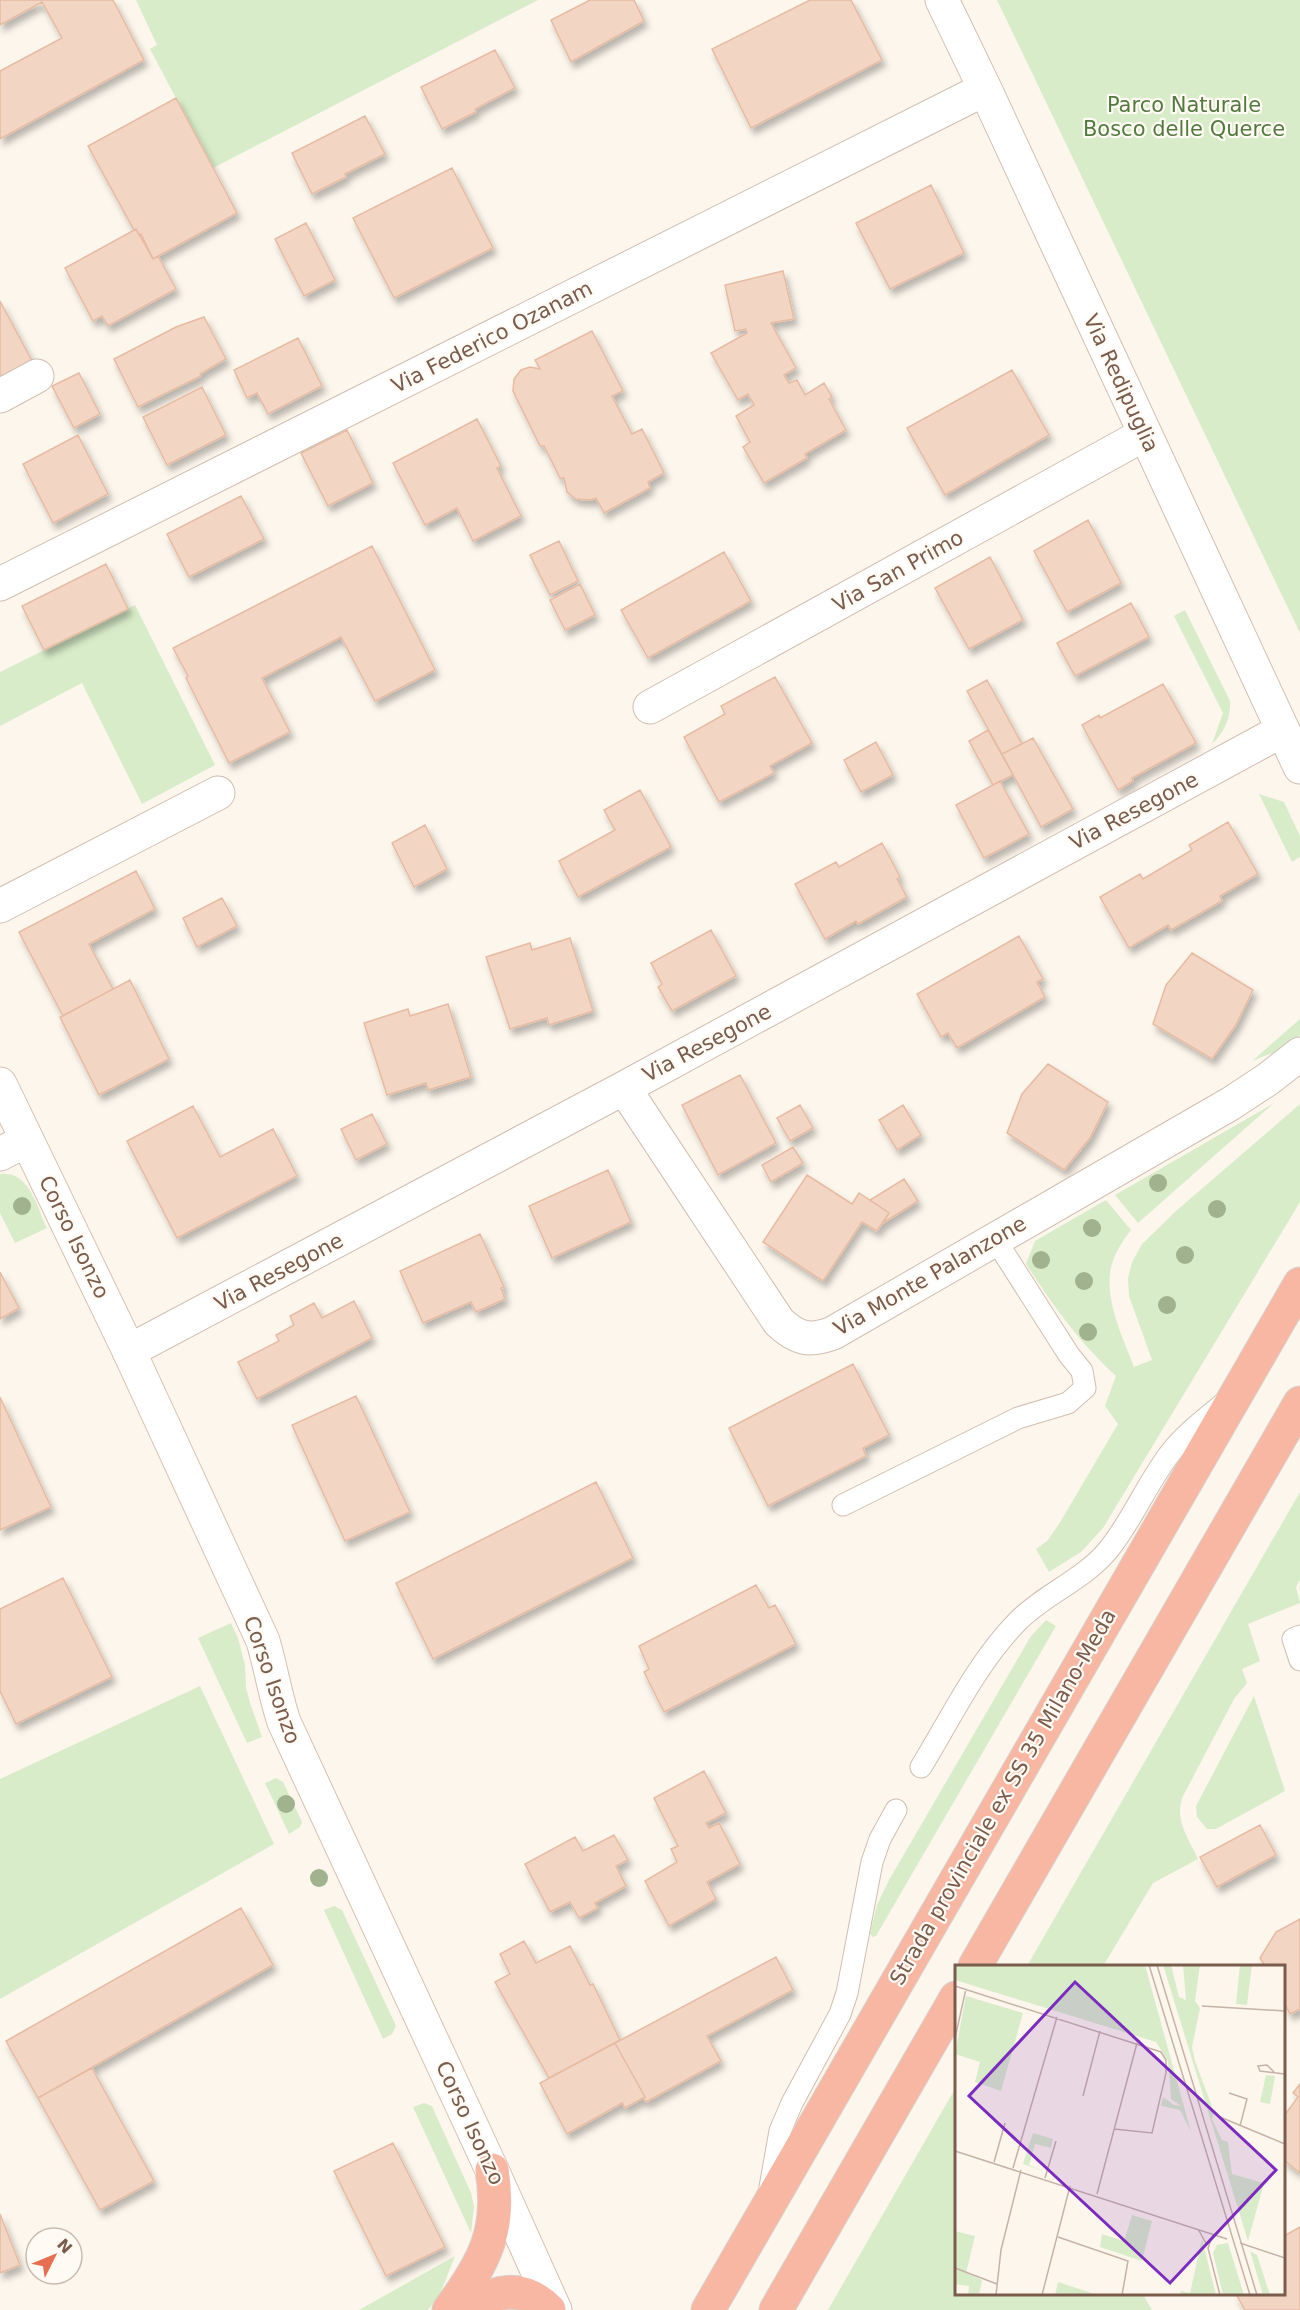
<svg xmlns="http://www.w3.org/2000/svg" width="1300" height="2310" viewBox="0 0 1300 2310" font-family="'DejaVu Sans',sans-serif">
<defs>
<filter id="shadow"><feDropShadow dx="3.5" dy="6" stdDeviation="3" flood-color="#0004"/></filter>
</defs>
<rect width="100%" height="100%" fill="#fdf6ec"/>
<path fill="#d8ecc9" d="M136,0H538L213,168L150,49L157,45Z
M997,0H1300V633L1034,77Z
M135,605L215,765L142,804L82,683L0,726V672Z
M1185,610L1230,701C1231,719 1224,732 1212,744L1223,713L1174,616Z
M1259,794L1284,802L1300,836V857L1292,862Z
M1300,1019V1035L1285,1048L1252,1061Z
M1274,1103L1138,1223L1115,1195Z
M1300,1104V1202L1103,1528L1081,1552L1049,1572L1036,1549L1047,1541L1059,1524L1118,1424L1105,1406L1116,1376C1078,1341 1055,1308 1026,1264L1035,1241L1106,1200L1131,1230C1125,1238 1118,1248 1114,1258C1100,1292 1122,1335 1134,1367L1152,1360L1129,1296L1128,1278L1132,1262L1142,1244L1176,1211Z
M0,1174C29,1170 37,1207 47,1228L15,1243L0,1213Z
M1300,1492V1580L1296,1587L1300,1603L1248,1624L1260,1661L1242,1669L1247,1683L1234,1699L1182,1798C1175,1822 1188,1837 1198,1859L1153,1883L1105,1963L1098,1966H1027Z
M1046,1620L1056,1626L876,1936L872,1937L870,1933L877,1905L889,1880L1031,1636Z
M231,1623L238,1638L245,1665L246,1688L250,1703L262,1737L247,1743L198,1638Z
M200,1686L274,1844L0,1999V1779Z
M1254,1696L1285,1791L1216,1829H1207L1197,1817L1196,1806Z
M276,1778L283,1782L302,1822L300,1827L289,1834L265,1783Z
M334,1906L342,1910L396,2026L392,2034L383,2039L324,1910Z
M956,2087V2294H1143L1152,2310H828Z
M424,2103L432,2106L471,2193L474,2206L471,2233L413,2107Z
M455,2256L440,2294L428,2310H359Z"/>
<path fill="#f3d5c3" stroke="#e6bba3" stroke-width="1.5" filter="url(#shadow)" d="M0,0H113L144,60L0,139V71L62,38L42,2L0,25Z
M590,0H634L644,21L571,62L551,20Z
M810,0H851L882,60L751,128L712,49Z
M495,50L515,88L475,109L476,112L442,129L421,87Z
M176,98L237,213L153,259L141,234L139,235L136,229L134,230L88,146Z
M365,116L385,154L345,174L346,177L312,194L292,153Z
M452,168L493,248L394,298L353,218Z
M931,185L964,253L890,289L856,223Z
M306,223L335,280L304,296L275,239Z
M136,229L153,259L158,256L176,289L108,326L102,316L93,321L65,268Z
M783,271L794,319L771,323L796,368L784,375L789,383L797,380L805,395L824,383L832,397L829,399L846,430L805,454L807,458L764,483L743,447L750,442L736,416L754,405L748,394L738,400L711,353L747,333L746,329L735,331L725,285Z
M0,301L32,361L0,379Z
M204,317L226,359L200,374L201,376L138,407L114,359L176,327Z
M592,331L623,391L612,396L632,434L642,429L664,473L648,482L650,488L604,513L596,498L591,500L576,499L567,492L564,478H560L544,446H540L513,391L514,379L521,370L530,367L540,369L535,360Z
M298,338L322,386L268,414L257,393L247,398L234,370Z
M1012,370L1049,435L945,495L907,428Z
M79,373L100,414L74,428L52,386Z
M202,387L226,435L167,465L143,417Z
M477,419L501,466L497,468L521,516L473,541L457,508L425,525L393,463Z
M347,430L373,483L328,506L301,453Z
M78,435L108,494L53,523L23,464Z
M241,496L264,539L189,577L167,534Z
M1088,520L1121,583L1067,612L1034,551Z
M559,541L578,581L550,595L530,555Z
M372,546L435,670L375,701L341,637L262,678L290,732L229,763L186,678L188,676L173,648Z
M724,552L751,601L648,658L621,610Z
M990,557L1023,620L969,649L935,588Z
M106,564L128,609L44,650L22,606Z
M580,584L595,615L565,630L550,600Z
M1131,603L1149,637L1075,676L1057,643Z
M775,677L812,743L770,766L774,773L719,802L684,737L725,714L721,706Z
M987,680L1022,744L1002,754L967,691Z
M1163,684L1196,743L1132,778L1133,781L1118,790L1082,725L1099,715L1100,718Z
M988,730L1013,775L993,785L969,741Z
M1033,738L1073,809L1041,827L1002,754Z
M876,742L893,775L861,792L844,760Z
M1000,781L1029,834L984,858L956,805Z
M640,790L671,847L578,897L559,861L615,830L604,810Z
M1228,822L1258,874L1220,896L1222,901L1171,930L1168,925L1129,948L1100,897L1140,874L1143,879L1192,850L1189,845Z
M425,825L447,869L414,887L392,843Z
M882,843L900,877L897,879L907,897L858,924L856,921L825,939L795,884L836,862L839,867Z
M136,871L155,909L89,944L113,989L63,1016L19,932Z
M222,898L237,926L197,947L183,918Z
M711,930L736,976L672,1011L658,987L662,984L651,963Z
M1019,936L1043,979L1037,982L1045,997L957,1048L948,1033L941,1037L917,994Z
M570,938L593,1011L549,1025L547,1018L510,1029L486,957L530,943L532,950Z
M1192,953L1253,990L1236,1025L1212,1059L1153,1024L1166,985Z
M130,980L169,1059L99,1095L60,1017Z
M448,1004L471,1077L428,1090L426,1083L387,1095L364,1023L408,1009L410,1016Z
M1048,1064L1108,1102L1090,1138L1064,1170L1007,1133L1022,1094Z
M740,1075L776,1143L718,1175L682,1105Z
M800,1105L813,1128L790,1141L777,1118Z
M903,1105L921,1135L897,1150L879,1120Z
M193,1106L220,1157L273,1129L297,1176L177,1238L127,1141Z
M372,1114L387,1144L356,1160L341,1129Z
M793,1147L803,1163L771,1182L762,1165Z
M608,1170L631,1222L552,1258L529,1206Z
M807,1175L852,1204L859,1193L889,1213L877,1231L862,1222L823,1281L763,1242Z
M904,1179L918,1201L883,1223L889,1213L870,1200Z
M480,1234L504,1287L501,1288L505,1299L476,1312L471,1302L423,1323L400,1271Z
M0,1272L19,1308L0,1319Z
M354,1301L372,1338L257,1399L238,1362L279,1341L276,1335L294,1325L290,1316L314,1303L322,1318Z
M853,1364L889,1435L863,1448L866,1456L768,1506L729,1428Z
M356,1396L410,1512L345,1541L292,1425Z
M0,1397L51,1507L0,1530Z
M596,1482L633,1558L433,1659L396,1583Z
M63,1578L112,1677L16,1724L0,1691V1609Z
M756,1585L769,1608L775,1605L796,1644L664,1712L644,1672L649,1669L639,1646Z
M704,1771L726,1813L706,1823L709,1828L719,1823L740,1864L707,1882L716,1899L669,1926L645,1881L677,1862L671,1849L678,1846L654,1798Z
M1260,1825L1276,1855L1217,1887L1200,1857Z
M614,1835L628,1860L616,1866L626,1886L595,1903L598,1908L579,1918L570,1902L550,1912L525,1864L575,1837L583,1851Z
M241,1908L273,1965L38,2098L6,2041Z
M1300,1919V2009L1290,2014L1284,2002V1966H1265L1260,1958L1276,1932Z
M524,1941L536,1963L570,1946L590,1985L593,1984L620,2040L549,2078L495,1982L510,1974L500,1954Z
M776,1957L793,1990L707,2036L721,2061L646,2102L643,2098L645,2097L615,2043Z
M615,2043L645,2097L625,2108L622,2103L567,2134L540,2083Z
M92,2068L154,2181L100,2210L38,2098Z
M1300,2084V2173L1284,2160V2116L1298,2097L1293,2093Z
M393,2143L445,2247L386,2276L334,2171Z
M0,2214L20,2265L0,2273Z
M1300,2227V2310H1245L1236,2294H1284V2236Z"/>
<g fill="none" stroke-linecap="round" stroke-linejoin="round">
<defs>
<path id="lane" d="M843,1505L1018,1418L1068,1403L1085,1388L1082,1371L1069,1355L995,1239
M1300,1636L1293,1639L1300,1660
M921,1767C951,1718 977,1663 1017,1622C1044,1594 1084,1580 1109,1549C1133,1519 1147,1483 1171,1452C1186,1433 1205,1419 1224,1403
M769,2193L780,2131L792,2103L840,2014L847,1993L872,1862L880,1839L896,1810"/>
<path id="street" d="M942,0L985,89L1300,767
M0,396L37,376
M0,584L985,89
M650,707L1145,434
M0,906L218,793
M624,1088L779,1322C797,1339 810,1342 833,1333L1230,1104L1268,1079L1300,1054
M0,1154L27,1140
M129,1351L624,1088L1283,730"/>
<path id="secondary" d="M0,1084L129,1351L263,1641C271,1668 275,1695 284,1722L492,2170L555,2310"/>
<path id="highway" d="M975,1966L1300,1403
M449,2310C484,2263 502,2230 492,2170
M464,2310C494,2291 521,2282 549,2310
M708,2310L1300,1284
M776,2310L956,1998"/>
</defs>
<use href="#lane" stroke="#d1beb0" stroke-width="23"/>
<use href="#street" stroke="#d1beb0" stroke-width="35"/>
<use href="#secondary" stroke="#d6c0b0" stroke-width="35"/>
<use href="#highway" stroke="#dad1cd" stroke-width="35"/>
<use href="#lane" stroke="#fff" stroke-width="21"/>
<use href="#street" stroke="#fff" stroke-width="33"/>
<use href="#secondary" stroke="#fff" stroke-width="33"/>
<use href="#highway" stroke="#f7b7a3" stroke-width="33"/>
</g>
<g fill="#a0b28e">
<circle cx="1158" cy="1183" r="9"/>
<circle cx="22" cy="1206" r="9"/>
<circle cx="1217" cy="1209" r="9"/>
<circle cx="1092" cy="1228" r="9"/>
<circle cx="1185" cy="1255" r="9"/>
<circle cx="1041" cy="1260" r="9"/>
<circle cx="1084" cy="1281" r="9"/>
<circle cx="1167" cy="1305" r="9"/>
<circle cx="1088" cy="1332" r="9"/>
<circle cx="286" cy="1804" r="9"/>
<circle cx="319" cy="1878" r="9"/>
</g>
<g text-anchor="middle" stroke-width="4.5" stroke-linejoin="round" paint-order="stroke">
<g font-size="21" fill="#537a41" stroke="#fffaf3">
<text x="1184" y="112">Parco Naturale<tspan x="1184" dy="24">Bosco delle Querce</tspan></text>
</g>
<g font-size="21" fill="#7a5c4d" stroke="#fffaf3">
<text transform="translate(492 337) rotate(-27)" y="7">Via Federico Ozanam</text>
<text transform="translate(1121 383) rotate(65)" y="7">Via Redipuglia</text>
<text transform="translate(898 571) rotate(-29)" y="7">Via San Primo</text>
<text transform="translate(1134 811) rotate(-28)" y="7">Via Resegone</text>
<text transform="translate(707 1043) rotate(-28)" y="7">Via Resegone</text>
<text transform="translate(74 1237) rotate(64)" y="7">Corso Isonzo</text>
<text transform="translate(279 1272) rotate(-28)" y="7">Via Resegone</text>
<text transform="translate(930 1276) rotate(-30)" y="7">Via Monte Palanzone</text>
<text transform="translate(272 1680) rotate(71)" y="7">Corso Isonzo</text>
<text transform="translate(1003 1797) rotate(-60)" y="7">Strada provinciale ex SS 35 Milano-Meda</text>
<text transform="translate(470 2123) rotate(65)" y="7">Corso Isonzo</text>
</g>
</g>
<g transform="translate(955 1965)">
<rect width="330" height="330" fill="#fdf6ec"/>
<path d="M0,0H190L236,167L225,145L206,141L208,132L219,140L226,141L216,134L213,96L201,77L0,15ZM208,0H216L224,32L231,35L228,0H245L240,36L245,43L237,82L240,96L259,147L257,154L267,175L273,177L277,209L309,218L293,276ZM285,0H297L292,40L281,39ZM11,31L68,48L46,126L20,117L25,97L0,89ZM311,110L320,111L315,139L305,137ZM78,168L98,174L96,183L80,179L74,200L89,206L68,199ZM177,250L197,256L187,296L145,282L147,269L169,276ZM0,266L20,271L11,308L27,315L24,330H13L14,321L0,319ZM247,274L261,330H225L226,326L235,328ZM273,278L289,330H268L258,288L262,280ZM295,286L302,290L315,330H308ZM103,317L143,330H100Z" fill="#d8ecc9"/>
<path fill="none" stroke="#c5b3a7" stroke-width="1.5" d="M194,0L295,330M202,0L302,330M0,21L206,87L211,95V108L197,168L159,164M247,41L330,46M0,73L11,24M319,107L312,100L303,101L305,106L330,109M274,128L292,134L285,161M128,131L145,66M265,152L330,179M0,186L272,274M39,197L50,158M58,203L102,52M90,213L101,176M142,229L182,78M243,264L252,280M258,270L253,283L265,330M103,272L173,296L167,330M285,278L330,293M0,303L42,319M41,330L46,285L66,205M87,330L115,221"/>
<path fill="#7b2cbf" fill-opacity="0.15" stroke="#7b2cbf" stroke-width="3" d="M120,17L321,205L215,318L14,131Z"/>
<rect width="330" height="330" fill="none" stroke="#7a5c4d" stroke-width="3"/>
</g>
<g transform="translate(54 2256) rotate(47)"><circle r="28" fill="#fffaf3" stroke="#cabbb1" stroke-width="1.5"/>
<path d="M0-4.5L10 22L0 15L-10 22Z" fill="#e76f51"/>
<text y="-9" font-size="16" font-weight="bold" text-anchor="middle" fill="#7a5c4d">N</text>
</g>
</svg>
